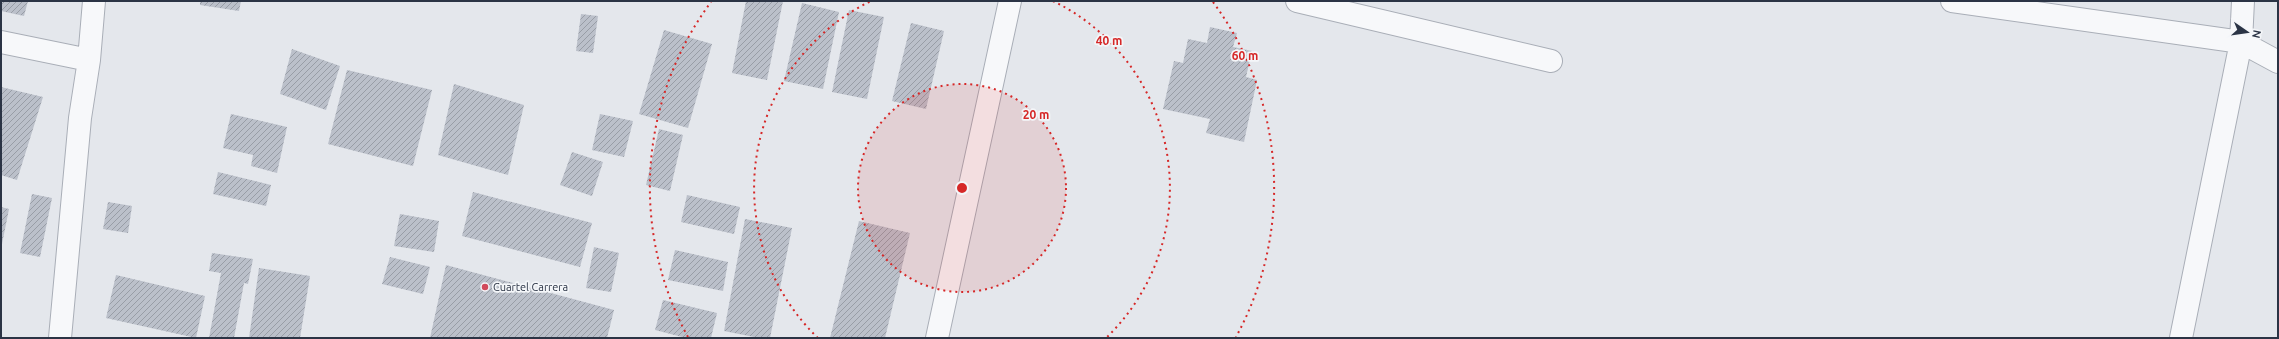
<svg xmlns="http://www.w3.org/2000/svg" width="2279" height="339" viewBox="0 0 2279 339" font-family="Ubuntu,sans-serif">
<defs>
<pattern id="building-hatch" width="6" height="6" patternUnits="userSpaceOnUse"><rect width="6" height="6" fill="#bbc0ca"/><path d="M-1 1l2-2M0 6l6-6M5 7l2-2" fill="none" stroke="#989da6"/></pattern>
</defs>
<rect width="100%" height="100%" fill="#e4e7ec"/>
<path fill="url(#building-hatch)" d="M1,1H28L24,16L1,11Z
M200,1H241L239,11L200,5Z
M746,1H783L767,80L732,73Z
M802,3L839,12L823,89L784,81Z
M849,10L884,17L867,99L832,92Z
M581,14L598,16L593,53L576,51Z
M911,23L944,31L926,109L892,101Z
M1210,27L1237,33L1233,47L1252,51L1246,77L1257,80L1244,142L1206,133L1210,119L1163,109L1174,61L1183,63L1188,39L1207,43Z
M664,30L712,44L688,128L639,114Z
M292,49L340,66L326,110L280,94Z
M347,70L432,90L413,166L328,144Z
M454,84L524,105L508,175L438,155Z
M1,87L43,97L17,180L1,175Z
M231,114L287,127L277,173L251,166L253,155L223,148Z
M600,114L633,121L624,157L592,150Z
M659,129L683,135L670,191L646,185Z
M572,152L603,162L592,196L560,185Z
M218,172L271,185L266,206L213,194Z
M473,192L592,223L580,267L462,236Z
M32,194L52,198L40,257L20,253Z
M687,195L740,207L734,234L681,222Z
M108,202L132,206L128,233L103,229Z
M1,207L9,209L2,244H1Z
M400,214L439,221L434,252L394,246Z
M745,219L792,228L770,338H759L724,331Z
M859,221L910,233L885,338H830Z
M594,247L619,253L611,292L586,288Z
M675,250L728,262L723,291L668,280Z
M212,253L253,259L248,284L244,283L234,338H209L221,273L209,271Z
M390,257L430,267L423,294L382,284Z
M446,265L614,310L607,338H430Z
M259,268L310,276L300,338H249Z
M116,275L205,296L196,338L106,318Z
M663,300L717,313L711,338H686L655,330Z"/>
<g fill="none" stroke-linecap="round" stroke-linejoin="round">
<defs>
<path id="minor" d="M1297,1L1551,61
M1952,1L2241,42L2181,338
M2243,1L2241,42L2278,62
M1,42L89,60
M60,338L80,118L89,60L94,1
M937,338L1010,1"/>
</defs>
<use href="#minor" stroke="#a9aeb7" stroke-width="24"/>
<use href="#minor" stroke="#f7f8fa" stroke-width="22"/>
</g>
<circle cx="962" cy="188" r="104" fill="#d62828" fill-opacity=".12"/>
<g fill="none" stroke="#d62828" stroke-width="2" stroke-dasharray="2 4">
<circle cx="962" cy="188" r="104"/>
<path d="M818 338A208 208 0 0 1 871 1M1053 1A208 208 0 0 1 1106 338"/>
<path d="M688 337A312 312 0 0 1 711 2M1213 2A312 312 0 0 1 1236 337"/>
</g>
<circle fill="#d1495b" stroke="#f4f6f9" stroke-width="1.5" cx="485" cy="287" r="4"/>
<g text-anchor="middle" stroke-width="3.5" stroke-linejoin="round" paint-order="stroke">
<g font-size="11" fill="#2b3445" stroke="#f4f6f9" text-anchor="start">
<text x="493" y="291">Cuartel Carrera</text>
</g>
</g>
<circle cx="962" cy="188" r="6" fill="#d62828" stroke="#f4f6f9" stroke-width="2"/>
<g font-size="12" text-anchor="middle" font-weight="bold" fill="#d62828" stroke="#f4f6f9" stroke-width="3.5" stroke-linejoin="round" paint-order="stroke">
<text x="1109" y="45">40 m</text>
<text x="1245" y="60">60 m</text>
<text x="1036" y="119">20 m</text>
</g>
<rect width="2279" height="339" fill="none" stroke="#2b3445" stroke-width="4"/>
<g transform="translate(2247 32) rotate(103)" stroke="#f4f6f9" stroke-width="3" paint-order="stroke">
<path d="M0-3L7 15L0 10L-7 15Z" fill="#2b3445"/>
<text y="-6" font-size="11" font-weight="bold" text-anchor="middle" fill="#2b3445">N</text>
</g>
</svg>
